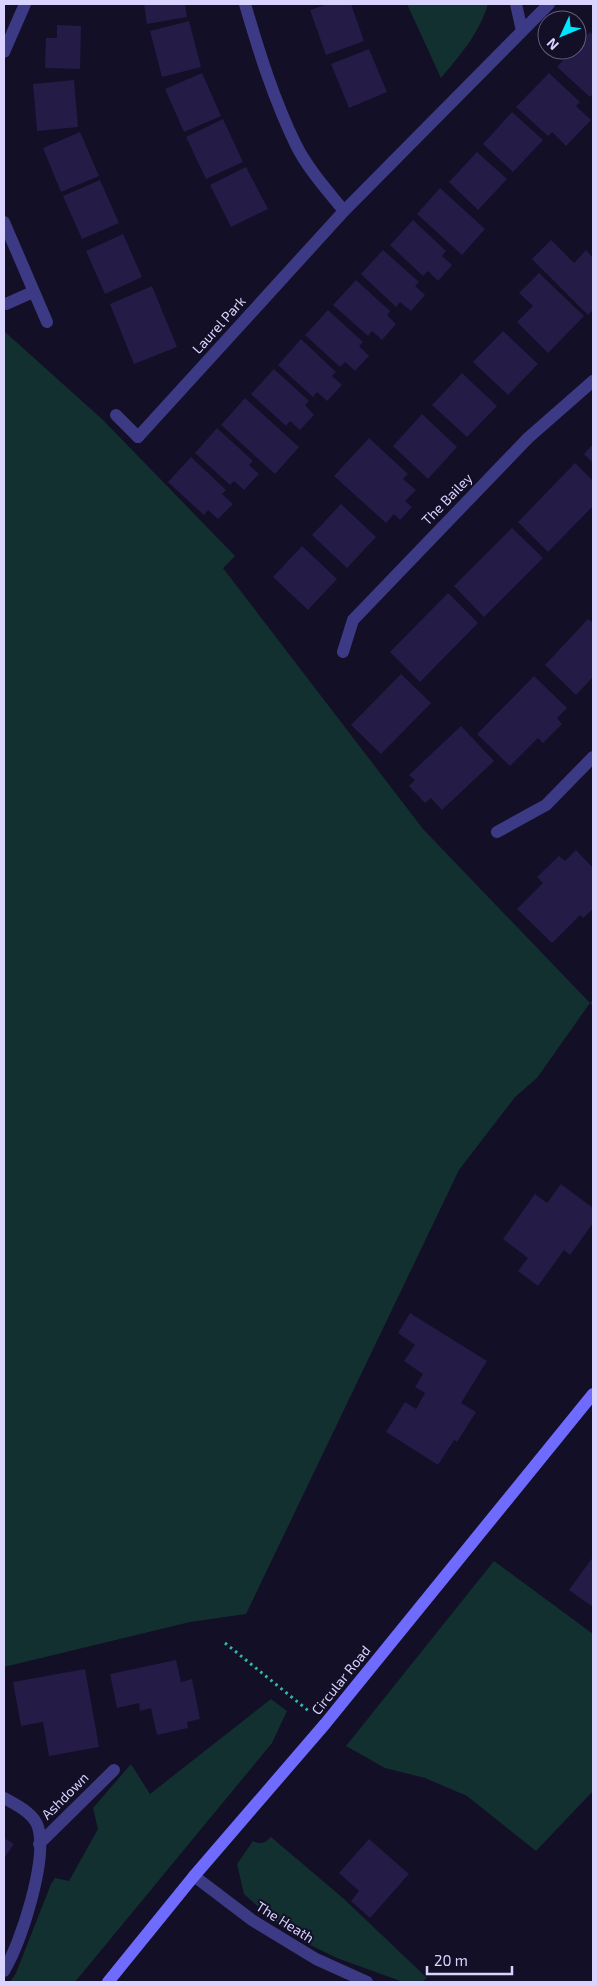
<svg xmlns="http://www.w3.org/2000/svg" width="597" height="1986" viewBox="0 0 597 1986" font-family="'Exo 2',sans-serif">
<rect width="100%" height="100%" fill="#130f26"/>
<path fill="#12302f" d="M407,4H488C479,34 460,55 441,78Z
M4,331L103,420L235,556L223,568L423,829L590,1003L593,1000V1006L590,1003L537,1078L515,1097L459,1170L246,1614L190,1622L4,1667Z
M494,1561L593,1634V1791L536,1851L467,1796L425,1778L385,1768L346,1746Z
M271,1699L287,1711L272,1743L75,1982H10L16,1973L51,1884L55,1878L69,1881L98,1829L93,1808L131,1764L150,1794Z
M271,1837L344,1899L427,1978L422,1982H403L337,1958L304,1942L280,1926L244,1894L237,1864L253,1841C261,1845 265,1843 271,1837Z"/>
<path fill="#241b47" d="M144,4H185L187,17L147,24Z
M328,4H351L364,41L326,55L310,10Z
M189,21L201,67L162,77L150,31Z
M57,25L81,26L80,69L45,68L46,38H57Z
M590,32L593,35V94L590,97L557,67L572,50H577V45Z
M369,49L387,92L349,108L331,64Z
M202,73L221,116L184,132L165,89Z
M549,73L580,102L576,106L591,120L566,146L552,132L548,136L516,107Z
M74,80L78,127L37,131L33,84Z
M512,112L543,140L513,172L483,144Z
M223,119L243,162L206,179L186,137Z
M80,132L99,176L61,192L43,148Z
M477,152L507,179L478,210L449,182Z
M246,167L268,209L231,227L210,185Z
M100,180L119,223L82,239L63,196Z
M440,188L485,229L462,255L417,214Z
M413,220L446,251L442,256L452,265L438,281L428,271L423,276L390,245Z
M123,234L142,277L105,294L86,251Z
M551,240L574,263L586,250L593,258V310L588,315L532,259Z
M383,250L419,282L415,286L425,295L411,311L400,302L396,307L361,274Z
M539,273L584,316L548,353L517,322L533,306L519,293Z
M356,280L390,311L387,315L396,324L382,340L372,331L368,336L333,305Z
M152,286L177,347L134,364L110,304Z
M328,310L363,342L359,346L369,356L355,371L345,362L340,367L305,335Z
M503,331L538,364L508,395L473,362Z
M301,339L336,372L332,376L342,385L327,401L317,392L313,397L278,365Z
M274,369L309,401L305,405L314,415L300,430L290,421L286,426L251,394Z
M462,373L497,406L467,437L432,405Z
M245,398L299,447L275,474L221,425Z
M422,414L457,447L428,479L393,446Z
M217,428L253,461L249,465L259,474L244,490L234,481L230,485L195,453Z
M369,438L408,474L403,479L416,490L405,501L412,507L400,520L394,514L386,523L334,476Z
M593,444V463L584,454Z
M191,457L226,490L222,494L233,504L218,519L208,510L204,515L168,482Z
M575,463L593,481V506L548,552L518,522Z
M341,504L376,537L347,568L312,535Z
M512,528L543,558L484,617L454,586Z
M302,546L337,579L308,610L273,577Z
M448,593L478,623L420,682L390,652Z
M588,619L593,623V677L576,695L545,665Z
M401,674L431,703L381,754L351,725Z
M534,676L567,708L557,718L562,724L543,743L538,738L510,766L477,734Z
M461,726L494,761L442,810L431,798L425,803L409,786L415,780L409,775Z
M576,850L593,868V909L583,918L580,915L552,943L517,909L543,883L537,877L559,856L565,861Z
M561,1184L593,1208V1223L570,1255L564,1250L538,1286L518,1271L528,1258L503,1239L535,1194L547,1203Z
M410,1313L487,1361L461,1403L476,1412L457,1442L454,1440L438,1465L386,1432L405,1402L416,1409L425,1393L415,1387L423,1374L404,1361L415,1345L398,1333Z
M593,1557V1607L569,1590Z
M176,1660L181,1682L192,1679L200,1719L187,1722L188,1728L157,1735L151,1708L140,1711L139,1703L117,1708L110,1674Z
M85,1669L99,1747L49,1756L43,1722L21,1726L13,1682Z
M4,1838L14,1844L4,1858Z
M369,1839L409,1874L370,1918L351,1901L359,1891L339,1873Z"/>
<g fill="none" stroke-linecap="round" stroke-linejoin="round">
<path stroke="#2fb8b0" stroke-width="3" stroke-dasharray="2.5 4" stroke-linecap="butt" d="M225,1643L310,1712"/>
<path stroke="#3d3a85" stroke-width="12" d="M6,304L33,292
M116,415L138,437"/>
<path stroke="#3d3a85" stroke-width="12" d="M245,4C259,52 274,100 296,145C308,169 327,190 344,211
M516,4L522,31
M4,52L25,4
M4,222L47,322
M138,437L344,211L549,4
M343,652L353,620L528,438L593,381
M497,832L546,805L593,757
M4,1798C16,1805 34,1813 38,1827C48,1860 21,1942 4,1971
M39,1844L114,1770
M194,1876L252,1920L316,1959L367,1982"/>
<path stroke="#6f6bff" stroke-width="12" d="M108,1982L194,1876L325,1724L593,1394"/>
</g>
<g text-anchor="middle" stroke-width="4" stroke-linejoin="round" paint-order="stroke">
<g font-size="14" fill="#d9d4ff" stroke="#130f26">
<text transform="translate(219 325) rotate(-48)" y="5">Laurel Park</text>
<text transform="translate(447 499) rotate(-46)" y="5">The Bailey</text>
<text transform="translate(341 1680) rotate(-51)" y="5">Circular Road</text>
<text transform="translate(65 1796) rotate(-45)" y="5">Ashdown</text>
<text transform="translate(285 1922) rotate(32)" y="5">The Heath</text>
</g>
</g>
<rect width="597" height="1986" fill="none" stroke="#d9d4ff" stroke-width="10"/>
<g transform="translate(562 35) rotate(226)"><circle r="24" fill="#130f26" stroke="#625e7d"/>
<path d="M0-4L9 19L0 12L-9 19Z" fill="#00e5ff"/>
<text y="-8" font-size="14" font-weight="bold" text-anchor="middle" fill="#d9d4ff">N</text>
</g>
<path d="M427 1966v8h85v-8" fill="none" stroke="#d9d4ff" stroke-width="2.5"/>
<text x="434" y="1966" font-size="15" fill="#d9d4ff" stroke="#130f26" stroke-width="4" paint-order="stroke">20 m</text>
</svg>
